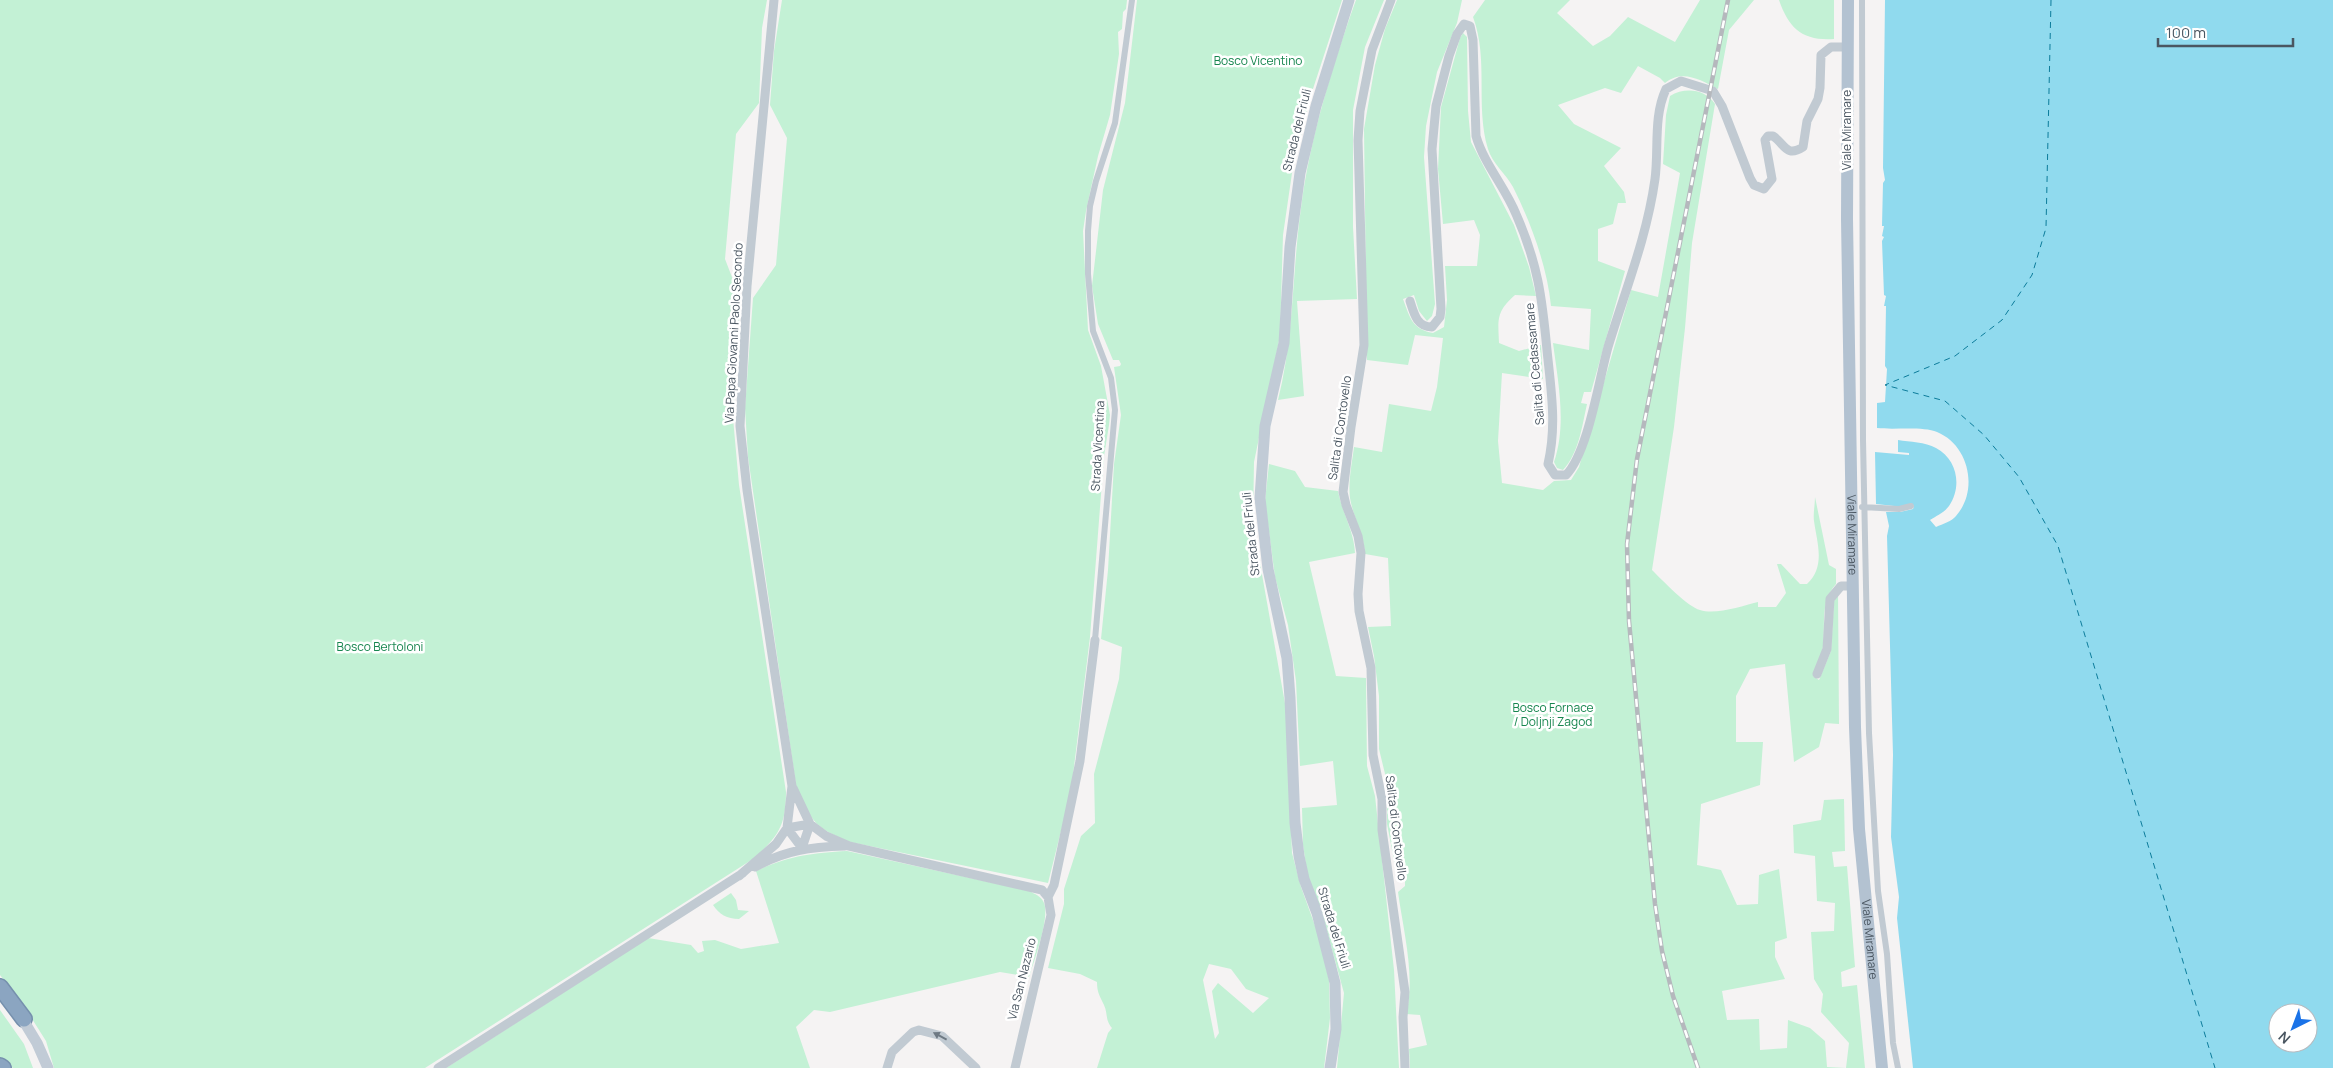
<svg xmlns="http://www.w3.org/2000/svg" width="2333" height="1068" viewBox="0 0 2333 1068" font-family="Manrope,sans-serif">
<rect width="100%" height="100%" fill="#f5f3f3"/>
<path fill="#c3f1d5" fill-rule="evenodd" d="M0,0H767L762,28L759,103L736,134L725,259L740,298L733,418L739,485L786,792C786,826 778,837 753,859L425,1068H54L46,1041L22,1003L0,975Z
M782,0H1127L1126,9L1123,12L1122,29L1118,32L1119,54L1110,115L1098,156L1086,211L1083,231L1088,330L1101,366L1110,415L1109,425L1104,456L1090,637L1071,791L1048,883L850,842C816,828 813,823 797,792L748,457L745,408L753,298L776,265L787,138L770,105L774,51Z
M1137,0H1342L1310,98L1292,173L1283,235L1280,336L1254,462L1253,524L1286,709L1292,853L1301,887L1318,934L1329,980L1330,1018L1324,1068H1097L1108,1033L1112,1028C1105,1020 1108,1014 1104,1005C1100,996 1097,993 1097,982L1080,974L1048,968L1064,904V889L1081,836L1095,823L1094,774L1119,679L1122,647L1101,639L1108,570L1114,464L1121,415L1114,367L1120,366L1121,364L1119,360H1113L1098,324L1092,286L1103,190L1125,103ZM1209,964L1231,969L1246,989L1269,998L1253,1013L1218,983L1212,991L1219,1033L1215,1039L1203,980Z
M1356,0H1384L1365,47L1353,110V227L1357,299L1297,301L1304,396L1278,400C1294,337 1292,273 1301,208C1310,138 1332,67 1356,0Z
M1397,0H1462L1457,23L1437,72L1426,126L1424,157L1435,304L1432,316L1427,321L1419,311L1414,295L1403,299C1410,318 1412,329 1433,333L1444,327L1447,300L1445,266H1477L1480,235L1474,220L1443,224L1438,169L1441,107L1460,38L1463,33L1467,37L1468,111L1471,142L1514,225L1529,267L1536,296L1515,295C1496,312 1498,319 1499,343L1519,351L1541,345L1543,379L1502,373L1498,441L1502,483L1543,490L1554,481L1571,480L1579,467L1631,290L1658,297L1680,173L1663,164L1666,115L1670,96C1685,87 1705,89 1715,104L1692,243L1685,328L1674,427L1652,570C1662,580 1688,607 1700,610C1716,615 1742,606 1758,602V607H1776L1786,593L1777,564H1781L1800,584H1807C1826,566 1817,543 1814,521C1813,513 1815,505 1815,497L1829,565L1836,569V584C1818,604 1827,629 1822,653C1820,660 1816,668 1813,676L1819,680L1831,651L1834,601L1838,593L1839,724L1825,723L1819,747L1794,762L1785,664L1750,669L1736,696V742H1763L1760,785L1701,804L1697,865L1721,870L1737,905L1758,904L1759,875L1779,869L1787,938L1775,942V957L1785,979L1722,991L1727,1020L1759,1019L1760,1050L1787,1048L1788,1020L1810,1028L1825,1041L1827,1067L1846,1068L1849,1043L1821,1012L1823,994L1814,979L1811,932L1834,931L1835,903L1817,901L1815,856L1794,853L1793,825L1821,820L1824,800L1844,799L1845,851L1832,852L1834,867L1847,866L1855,967L1841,972L1842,987L1857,985L1865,1068H1410L1409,1049L1427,1045L1420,1015L1406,1014C1416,978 1403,929 1398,892L1405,886V878L1397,875L1387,824V782L1379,749V696L1374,656L1368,627L1391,626L1388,558L1365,554C1364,534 1353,517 1350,498C1348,481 1352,463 1354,447L1382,452L1389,404L1431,411L1437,387L1443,338L1415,335L1408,365L1367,360L1364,129L1375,65L1385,29Z
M1485,0H1570L1557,13L1593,46L1610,36L1628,17L1675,42L1700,0H1754L1729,30L1718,89C1700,80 1683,69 1665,83L1660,78L1638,66L1621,93L1605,88L1558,105L1574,124L1621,148L1604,166L1624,192L1626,203H1618L1613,224L1598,229V261L1625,271L1591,392H1584L1581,403L1587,404C1582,426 1579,453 1563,470L1557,468L1554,462C1567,424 1558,382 1553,343L1589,350L1591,309L1551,306C1547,266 1531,223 1513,187C1506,174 1492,163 1488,149C1475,106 1489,60 1473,17Z
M1779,0H1834V39C1803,41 1789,29 1779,0Z
M1269,464L1295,471L1305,487L1338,491C1342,512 1354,531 1355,553L1309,562L1336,676L1366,678L1367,766L1375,796L1394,970L1399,1068H1337L1344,993L1323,917L1308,878L1303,845L1302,808L1337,805L1333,761L1300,766L1296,681L1288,625L1275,577L1265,501Z
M847,851L1029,891C1035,894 1041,896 1044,903C1050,918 1034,961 1029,977L1000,972L830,1012L814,1010L796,1027L810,1068H446L648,938L691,945L698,953L704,951L702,941L715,940L741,949L779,943L756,871C788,856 812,853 847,851Z
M731,893L736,900L738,910L749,911L739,919C727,919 719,914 713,905Z
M0,1010L24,1044L33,1068H13L0,1060Z"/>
<path fill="#90daee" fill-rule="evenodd" d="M1885,0H2333V1068H1913L1897,918L1899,897L1891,837L1893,755L1887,536L1889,526L1886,512H1900L1913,509L1914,506L1912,504L1903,507L1876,504L1875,452L1909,455V453L1898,452V440C1910,442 1925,442 1936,448C1958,460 1962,487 1949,506C1944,513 1936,516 1930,520L1936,527C1943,524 1952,521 1956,516C1979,490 1969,445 1937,432C1923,426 1895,430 1877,428V403L1885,402L1887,369L1885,366L1886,306H1884L1886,296L1884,295L1882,241L1884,237L1882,236L1884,226H1882L1883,183L1885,180L1883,168ZM2278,1013H2308V1043H2278Z"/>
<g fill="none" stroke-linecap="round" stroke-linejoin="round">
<path stroke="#0c7c9b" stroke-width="1" stroke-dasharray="6 5" stroke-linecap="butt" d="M2051,0L2046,228L2032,275L2002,320L1955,356L1885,385L1945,401L1984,435L2019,477L2058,546L2215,1068"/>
<defs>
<path id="motorway" d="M0,987L24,1019
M0,1066L3,1068"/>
</defs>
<use href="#motorway" stroke="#7690ad" stroke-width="18"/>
<path stroke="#c1cad2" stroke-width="6" d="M1862,0L1863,440L1869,733L1878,891L1887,954L1893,1043L1898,1068
M1862,507L1899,509L1911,506
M1095,640L1115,410L1111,378L1093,331L1088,274V231L1090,206L1096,181L1115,123L1132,0"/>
<path stroke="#c1cad2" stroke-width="9" d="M774,0L747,286L740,426L747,490L792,786L787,828
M1391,0L1372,50L1360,111L1358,140L1364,345L1351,427L1343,492L1346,505L1358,536L1361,553L1358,594L1359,611L1371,668L1373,755L1382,799V830L1405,992L1403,1017L1405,1068
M1410,301C1414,314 1417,327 1432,327L1440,317L1441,309L1432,149L1436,106L1449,56L1457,34L1464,24L1470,26L1473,40L1476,136C1484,164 1505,187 1516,214C1538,264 1542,297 1547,350C1551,390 1557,425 1548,464L1555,475H1566C1588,453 1599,379 1608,347C1625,291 1647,237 1655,179C1659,149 1653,117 1666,89L1681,81L1713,91L1722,106L1750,178L1754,185L1764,189L1772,179L1765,140L1768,136H1773C1785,144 1786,158 1803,147L1807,121L1818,99L1820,88L1821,55L1831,47H1848
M1817,674L1827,649L1830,599L1841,586H1853
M793,788L810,824
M787,828L802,848
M802,848L810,824
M755,867C786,850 810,847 845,846
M739,876L776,844L787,828L810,824L826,836L849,846L1042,890L1048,897L1051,915L1015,1068
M1048,897L1054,885L1080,761L1095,640
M438,1068L743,873
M887,1068L892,1052L913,1032L919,1030L942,1036L976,1068"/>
<path stroke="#c1cbd6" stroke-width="11" d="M20,1015L37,1043L48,1068
M1330,1068L1336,1029L1335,983L1317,913L1304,879L1299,856L1295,823L1290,698L1287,658L1268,569L1260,498L1265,426L1284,343L1290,247L1300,173L1316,106L1349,0"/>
<path stroke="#b3c2d1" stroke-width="12" id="s1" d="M1848,0L1847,219L1855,727L1859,829L1882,1068"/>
<use href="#motorway" stroke="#8ba5c1" stroke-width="15"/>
<defs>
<path id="rail" d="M1698,1068L1673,996L1662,951L1655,904L1629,621L1627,544L1637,459L1728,0"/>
</defs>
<use href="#rail" stroke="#b5b8bd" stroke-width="4.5"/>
<use href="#rail" stroke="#fff" stroke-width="2.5" stroke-dasharray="8" stroke-linecap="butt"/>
</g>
<defs><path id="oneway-solid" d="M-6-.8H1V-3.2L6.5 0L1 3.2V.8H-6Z" transform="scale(1.25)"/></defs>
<use fill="#6e7983" href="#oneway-solid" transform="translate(940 1036) rotate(-152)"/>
<g text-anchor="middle" stroke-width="5" stroke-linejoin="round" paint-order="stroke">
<g font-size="12" fill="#17864f" stroke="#fff">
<text x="1258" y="65">Bosco Vicentino</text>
<text x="380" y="651">Bosco Bertoloni</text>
<text x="1553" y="712">Bosco Fornace<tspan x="1553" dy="14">/ Doljnji Zagod</tspan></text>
</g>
<g font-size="12" fill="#4a5661" stroke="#fff">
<text transform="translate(1297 130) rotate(-76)" y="4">Strada del Friuli</text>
<text transform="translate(1847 130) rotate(-90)" y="4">Viale Miramare</text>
<text transform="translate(734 333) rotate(-87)" y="4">Via Papa Giovanni Paolo Secondo</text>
<text transform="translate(1535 364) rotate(-95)" y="4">Salita di Cedassamare</text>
<text transform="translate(1340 428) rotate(-82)" y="4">Salita di Contovello</text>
<text transform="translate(1098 446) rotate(-87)" y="4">Strada Vicentina</text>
<text transform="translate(1251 534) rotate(-96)" y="4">Strada del Friuli</text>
<text dy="4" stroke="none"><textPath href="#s1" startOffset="535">Viale Miramare</textPath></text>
<text transform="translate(1396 828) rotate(83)" y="4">Salita di Contovello</text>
<text transform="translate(1334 928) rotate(73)" y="4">Strada del Friuli</text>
<text dy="4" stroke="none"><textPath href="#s1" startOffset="940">Viale Miramare</textPath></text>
<text transform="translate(1022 979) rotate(-76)" y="4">Via San Nazario</text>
</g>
</g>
<g transform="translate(2293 1028) rotate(222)"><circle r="24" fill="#ffffff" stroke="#b7bbc0"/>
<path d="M0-4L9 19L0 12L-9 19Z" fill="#1a73e8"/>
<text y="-8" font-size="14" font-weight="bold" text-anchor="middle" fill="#4a5661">N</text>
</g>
<path d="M2158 38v8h135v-8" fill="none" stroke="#4a5661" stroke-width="2.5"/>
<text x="2166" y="38" font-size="15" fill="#4a5661" stroke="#ffffff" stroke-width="4" paint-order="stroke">100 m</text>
</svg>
